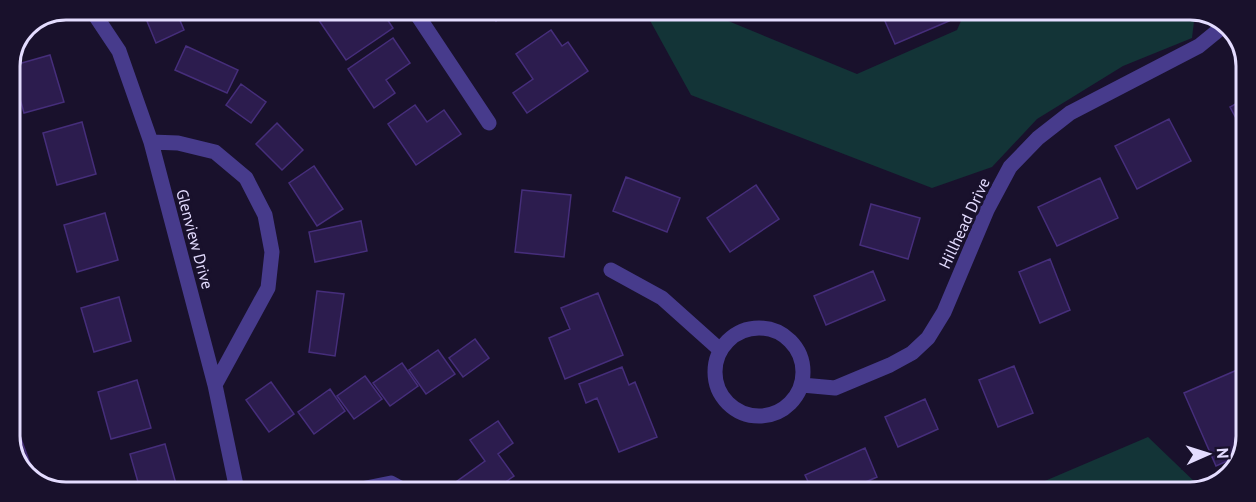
<svg xmlns="http://www.w3.org/2000/svg" width="1256" height="502" viewBox="0 0 1256 502" font-family="'PT Sans',sans-serif">
<rect width="100%" height="100%" fill="#19112c"/>
<path fill="#133437" d="M653,11H704L857,74L957,30L965,12L1195,13L1192,38L1123,66L1037,119L992,167L932,188L691,95L647,15Z
M1148,437L1198,485L1208,488L1191,493L1019,492Z"/>
<path fill="#2c1c4e" stroke="#462e7b" stroke-width="1.5" d="M142,9H175L184,30L156,43Z
M325,10H348L354,19L367,10H381L393,28L346,60L316,16Z
M489,11H511L496,21Z
M881,12H946L949,21L895,44Z
M551,30L562,46L568,42L588,71L527,113L513,93L533,79L516,54Z
M393,38L410,63L386,80L395,93L374,108L348,69Z
M186,46L238,70L227,93L175,70Z
M50,55L64,102L24,113L11,66Z
M241,84L266,102L251,123L226,105Z
M1246,98V137L1230,107Z
M415,105L427,122L444,110L461,134L416,165L388,124Z
M1169,119L1191,161L1137,189L1115,146Z
M82,122L96,174L57,185L43,133Z
M277,123L303,150L282,170L256,144Z
M314,166L343,209L317,226L289,183Z
M626,177L680,198L667,232L613,211Z
M1100,178L1118,218L1057,246L1038,207Z
M756,185L779,219L730,252L707,218Z
M522,190L571,195L564,257L515,252Z
M871,204L920,218L908,259L860,245Z
M105,213L118,260L77,272L64,225Z
M361,221L367,251L315,262L309,232Z
M1050,259L1070,310L1040,323L1019,272Z
M873,271L885,300L826,325L814,296Z
M317,291L344,294L335,356L309,352Z
M598,293L623,355L565,379L549,338L570,329L561,308Z
M119,297L131,341L94,352L81,308Z
M475,339L489,358L463,377L449,358Z
M438,350L455,374L426,394L409,370Z
M402,363L418,386L390,406L373,383Z
M1014,366L1033,413L998,427L979,380Z
M622,367L629,385L635,382L657,437L619,452L597,398L586,403L579,384Z
M1244,367L1243,409L1236,413L1243,430V454L1216,466L1184,393Z
M365,376L382,399L354,419L337,396Z
M137,380L151,428L111,439L98,392Z
M271,382L294,414L269,432L246,400Z
M330,389L345,411L314,434L298,412Z
M925,399L938,429L898,447L885,417Z
M9,403L18,425L9,429Z
M498,421L513,443L498,454L514,476L494,490H463L456,482L485,461L470,440Z
M20,436L32,469L23,472L9,440Z
M165,444L176,484L157,489H140L130,454Z
M865,448L877,477L843,492H813L805,475Z
M679,484L704,491H677Z"/>
<g fill="none" stroke-linecap="round" stroke-linejoin="round">
<path stroke="#473b8c" stroke-width="15" d="M91,9L119,51L151,142L215,385L237,490
M414,10L489,123
M151,142L178,143L215,152L246,178L265,215L272,252L268,288L215,385
M611,270L662,298L719,349
M715 372a44 44 0 1 1 88 0a44 44 0 1 1-88 0Z
M802,385L835,388L890,365L912,353L928,338L944,312L987,210L1010,167L1038,138L1070,113L1199,46L1226,24
M356,490L391,483L404,490"/>
</g>
<g text-anchor="middle" stroke-width="6" stroke-linejoin="round" paint-order="stroke">
<g font-size="16" fill="#e4dcff" stroke="#19112c">
<text transform="translate(964 223) rotate(-65)" y="6">Hillhead Drive</text>
<text transform="translate(195 239) rotate(75)" y="6">Glenview Drive</text>
</g>
</g>
<path d="M0 0H1256V502H0ZM66 20H1190A46 46 0 0 1 1236 66V436A46 46 0 0 1 1190 482H66A46 46 0 0 1 20 436V66A46 46 0 0 1 66 20Z" fill="#19112c" fill-rule="evenodd"/>
<path fill="none" stroke="#e4dcff" stroke-width="3" d="M66 20H1190A46 46 0 0 1 1236 66V436A46 46 0 0 1 1190 482H66A46 46 0 0 1 20 436V66A46 46 0 0 1 66 20Z"/>
<g transform="translate(1208 454) rotate(87)" stroke="#19112c" stroke-width="4.5" paint-order="stroke">
<path d="M0-4.5L10 22L0 15L-10 22Z" fill="#e4dcff"/>
<text y="-9" font-size="16" font-weight="bold" text-anchor="middle" fill="#e4dcff">N</text>
</g>
</svg>
